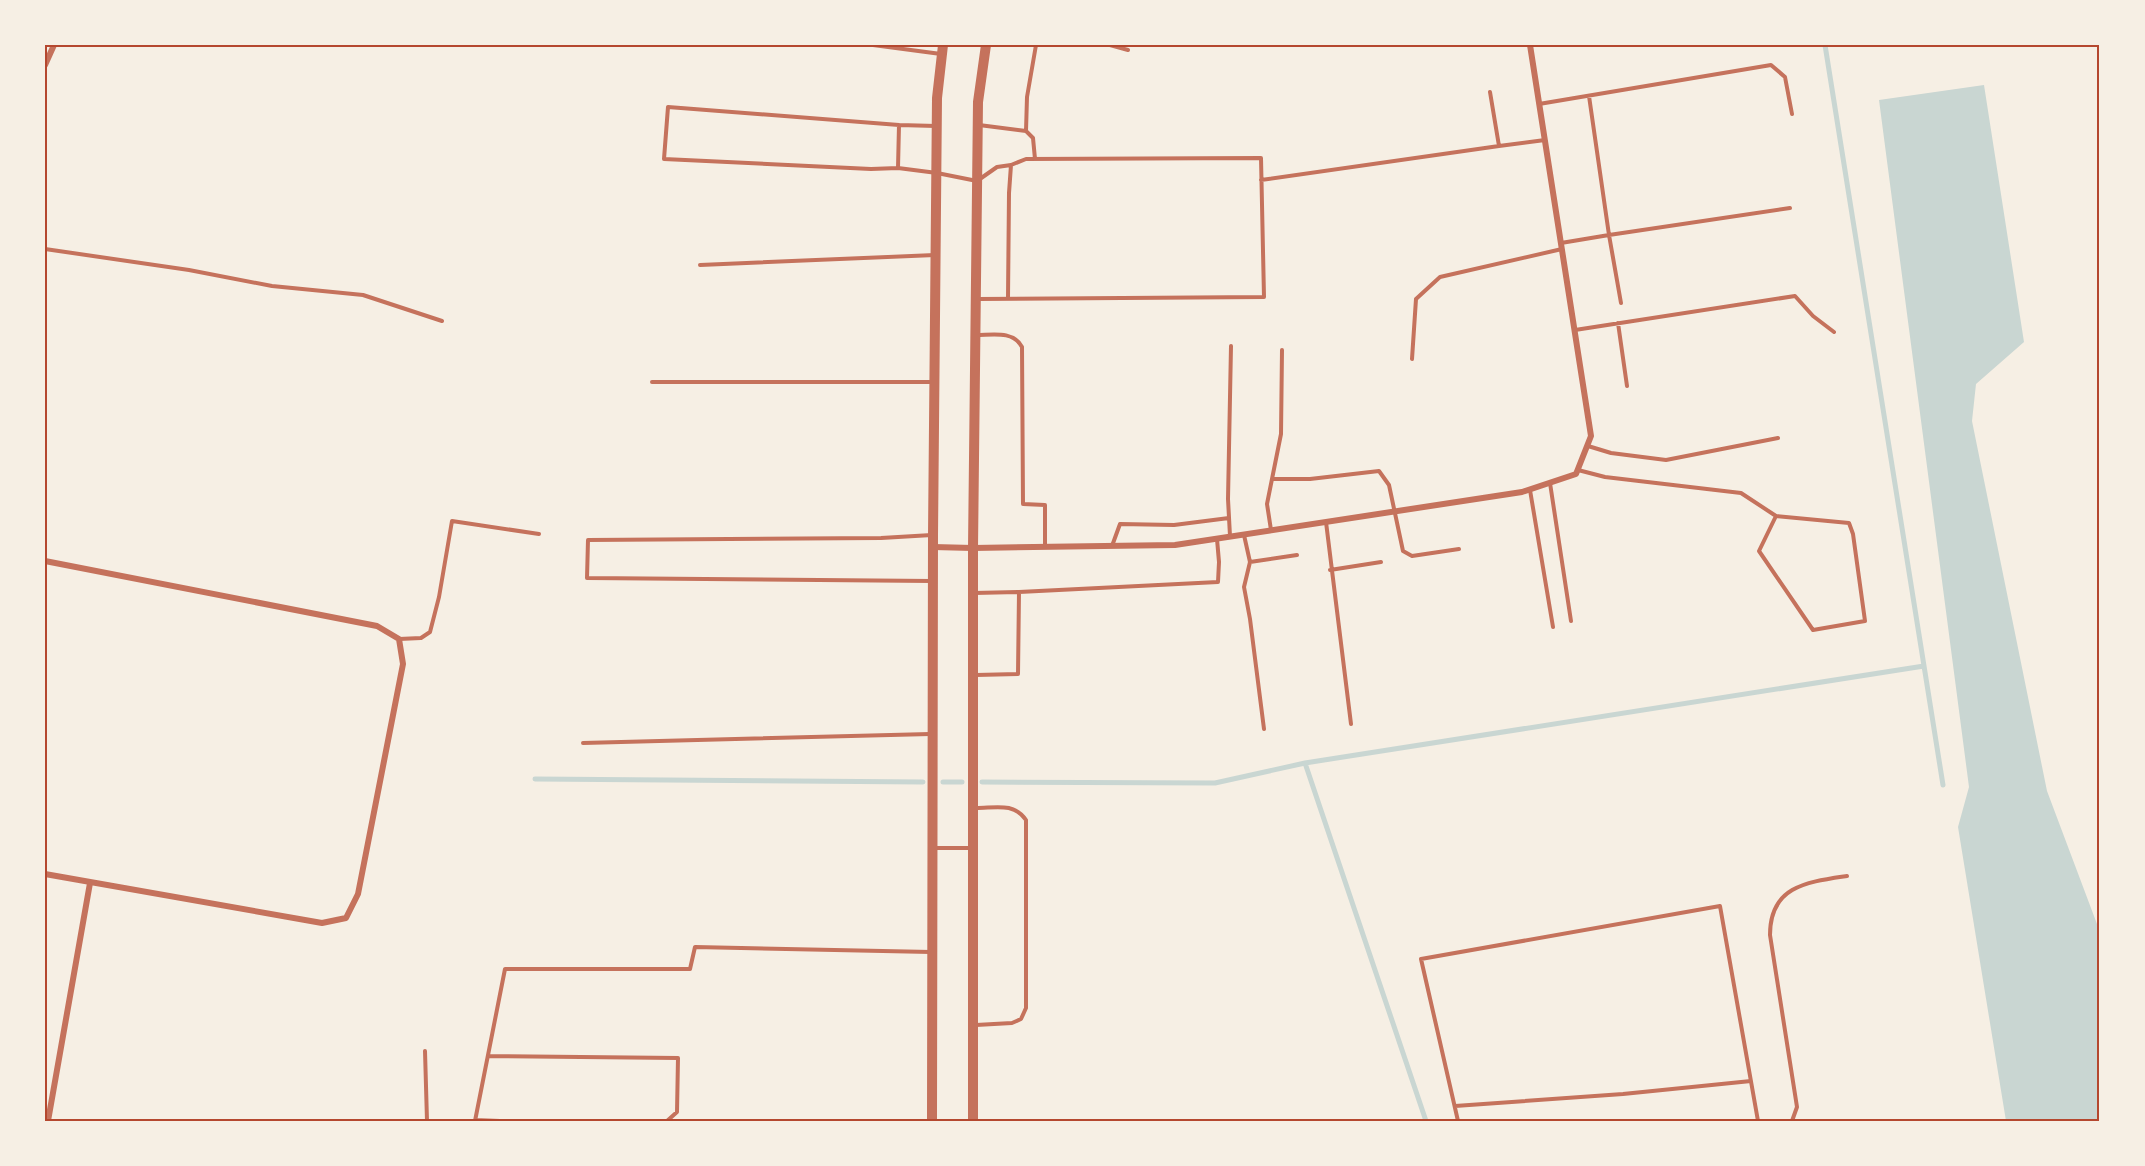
<svg xmlns="http://www.w3.org/2000/svg" width="2145" height="1166" viewBox="0 0 2145 1166" font-family="'Noto Sans',sans-serif">
<rect width="100%" height="100%" fill="#f6efe4"/>
<path fill="#c9d6d2" d="M1984,85L2024,342L1976,384L1972,421L2047,791L2100,932V1121H2006L1958,827L1969,787L1879,100Z"/>
<g fill="none" stroke-linecap="round" stroke-linejoin="round">
<path stroke="#c9d6d2" stroke-width="5" d="M1825,45L1943,785
M535,779L923,782
M943,782H962
M982,782L1215,783L1305,763
M1426,1121L1305,763L1924,666"/>
<path stroke="#c5725c" stroke-width="4" d="M873,45L941,54
M1110,45L1128,50
M1490,92L1499,146L1545,140
M1589,96L1609,235L1790,208
M1539,104L1771,65L1785,77L1792,114
M979,125L1026,131L1027,97L1036,45
M936,126L899,125L898,168L937,173L977,181L997,167L1011,165L1026,159L1261,158L1264,297L978,299
M1026,131L1033,138L1035,159
M898,168L871,169L664,159L668,107L899,125
M1261,180L1499,146
M1561,243L1609,235L1621,303
M45,249L189,270L272,286L363,295L442,321
M700,265L935,255
M1008,298L1009,193L1011,165
M1618,323L1627,386
M1575,330L1795,296L1813,316L1834,332
M976,335C992,335 1013,330 1022,347L1023,504L1045,505V547
M1412,359L1416,299L1440,277L1562,249
M652,382H934
M1588,446L1611,453L1666,460L1778,438
M1578,470L1605,477L1741,493L1776,516L1849,523L1853,534L1865,621L1813,630L1759,551L1776,516
M1272,479H1310L1379,471L1389,485L1403,551L1412,556L1459,549
M1550,483L1571,621
M1530,490L1553,627
M1326,522L1351,724
M1271,530L1267,504L1281,434L1282,350
M932,535L881,538L588,540L587,578L932,581
M1244,535L1250,562L1297,555
M1230,536L1228,499L1231,346
M1112,546L1120,524L1174,525L1229,518
M1250,562L1244,587L1250,619L1264,729
M1330,570L1381,562
M1019,592L1218,582L1219,562L1217,539
M974,593L1019,592L1018,674L976,675
M399,639L421,638L430,632L439,597L452,521L539,534
M583,743L930,734
M976,808C995,808 1014,802 1026,820V1008L1021,1019L1012,1023L976,1025
M934,848H971
M425,1051L427,1121
M488,1056L678,1058L677,1112L667,1121
M1455,1106L1623,1094L1751,1081
M475,1120L500,1121
M475,1121L505,969H690L695,947L931,952
M1458,1121L1421,959L1720,906L1758,1121
M1792,1121L1797,1107L1770,935C1770,886 1807,882 1847,876"/>
<path stroke="#c5725c" stroke-width="6" d="M45,65L54,45
M933,547L973,548L1175,545L1522,492L1576,474L1591,436L1530,45
M45,561L377,626L399,639L403,664L358,894L346,918L322,923L45,874
M48,1121L90,883"/>
<path stroke="#c5725c" stroke-width="10" d="M932,1121L933,535L937,98L943,45
M973,1121V548L978,102L986,45"/>
</g>
<rect width="2145" height="1166" fill="none" stroke="#f6efe4" stroke-width="93"/>
<rect x="46" y="46" width="2052" height="1074" fill="none" stroke="#b5482f" stroke-width="2"/>
</svg>
